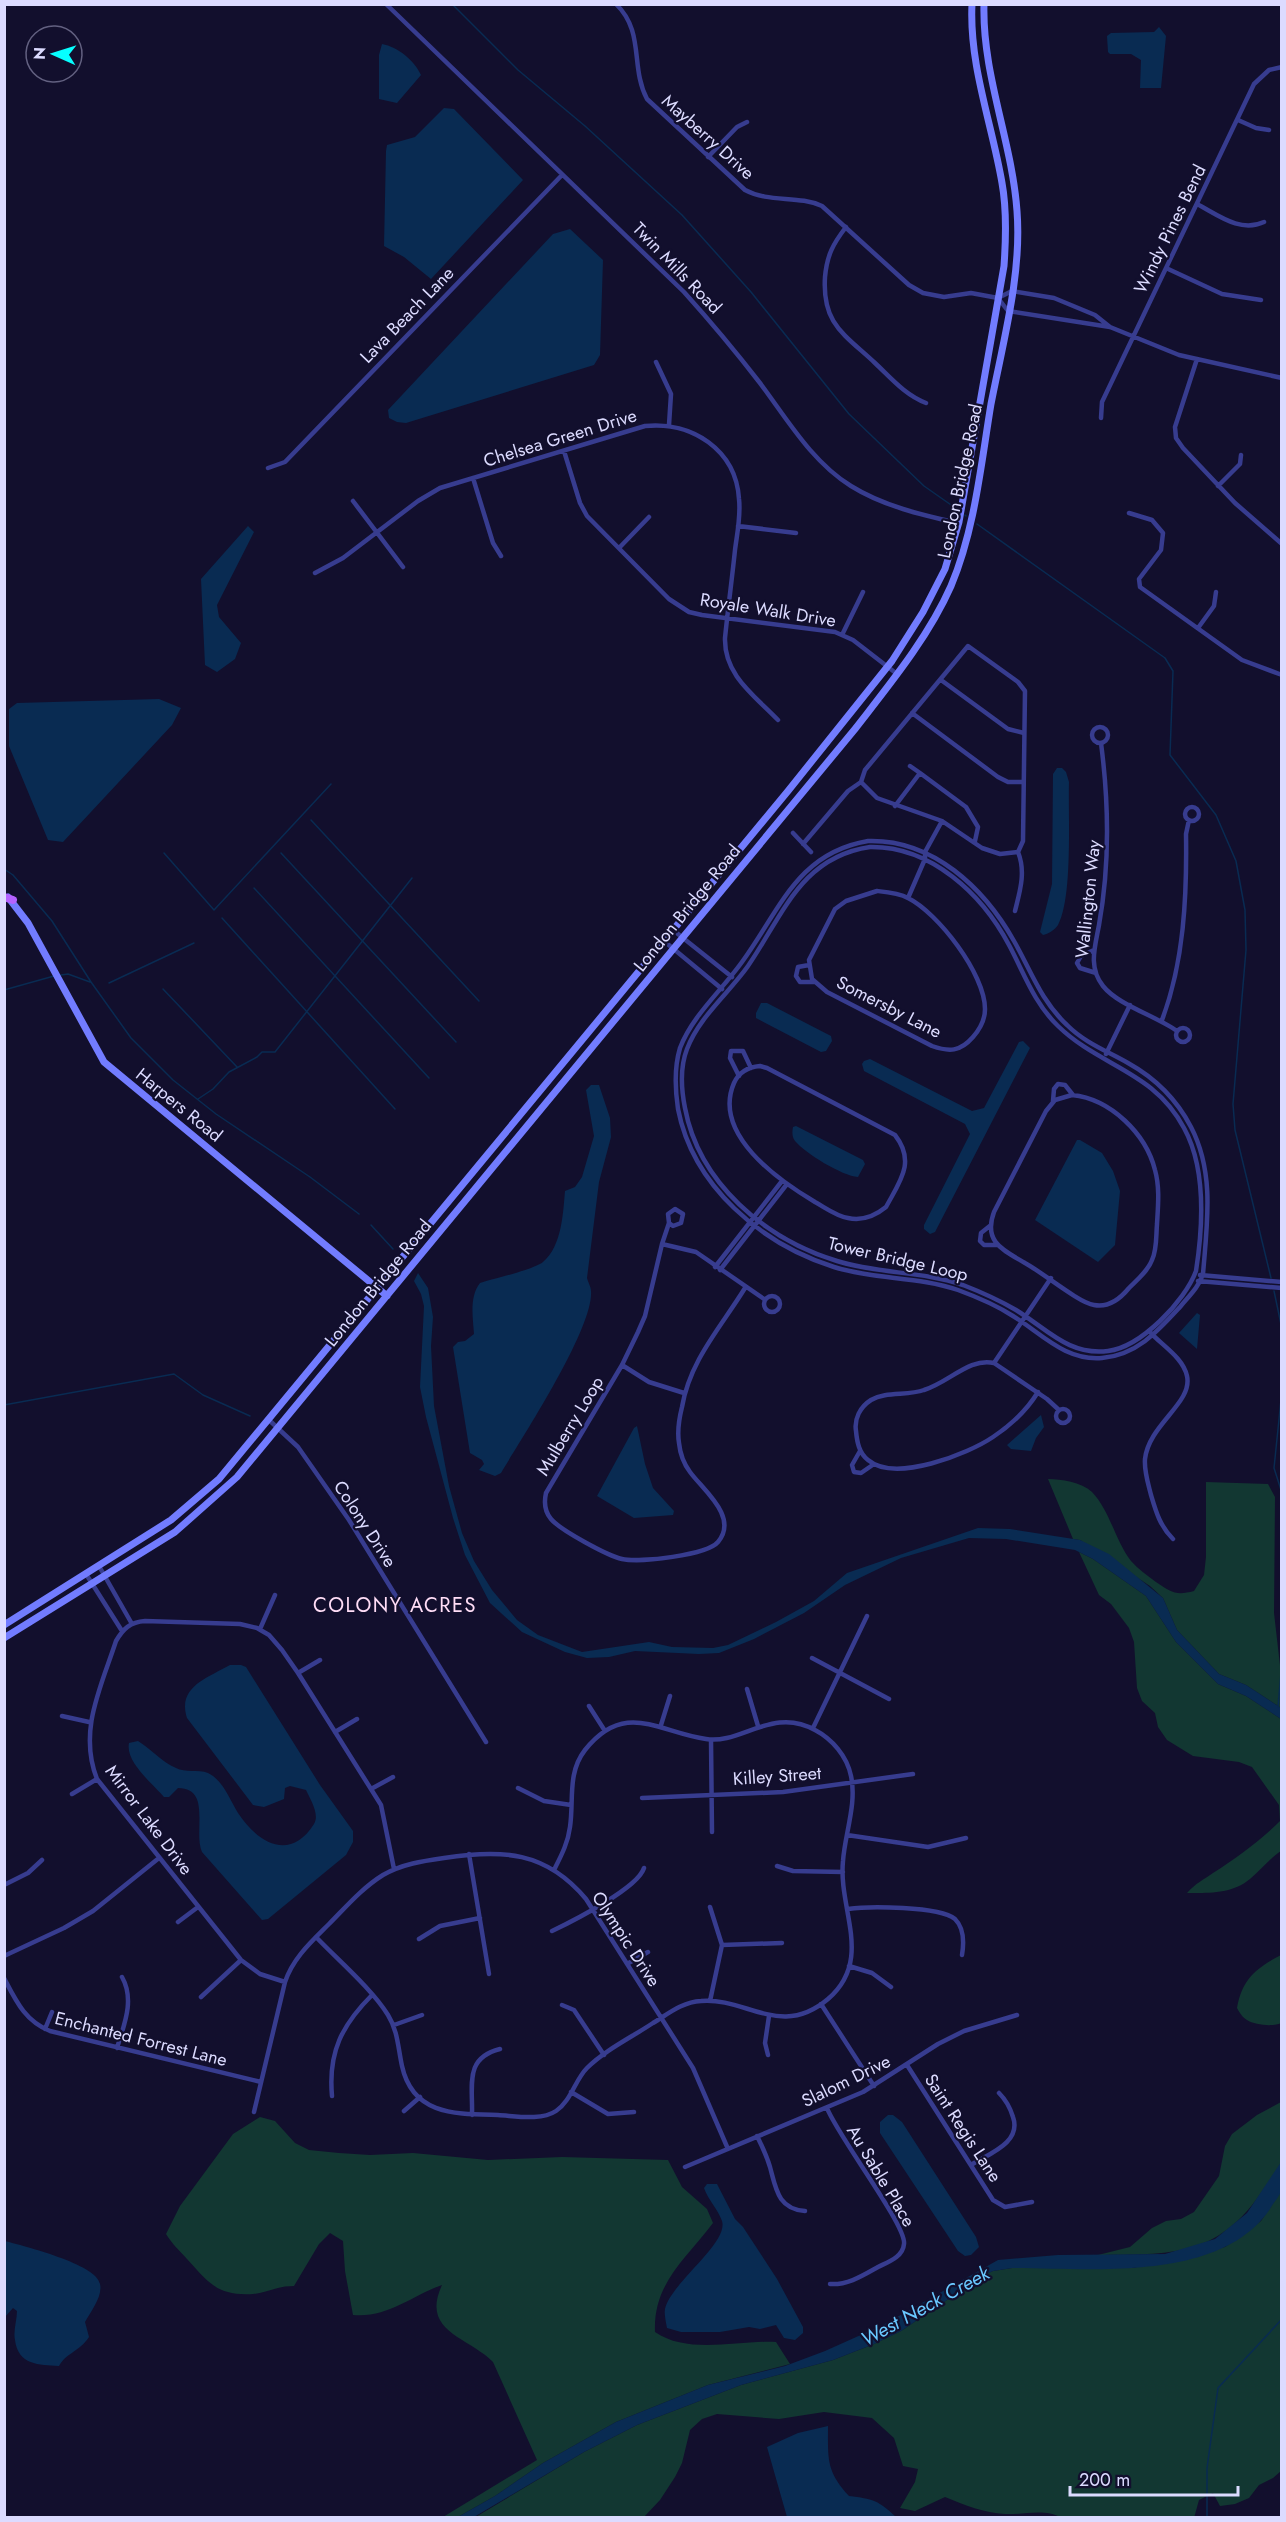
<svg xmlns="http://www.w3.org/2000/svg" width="1286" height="2522" viewBox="0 0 1286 2522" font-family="Jost,sans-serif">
<rect width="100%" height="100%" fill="#120f2d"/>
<path fill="#123732" d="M1048,1479C1061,1479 1081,1482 1092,1492C1110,1511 1115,1540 1131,1561C1138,1569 1147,1575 1156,1582C1171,1592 1176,1596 1194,1591L1204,1575L1206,1557V1482L1268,1484L1275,1497L1274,1613L1281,1674V1708L1246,1685L1219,1674L1177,1630L1163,1598L1150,1586L1080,1540L1073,1539Z
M1079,1552L1093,1559L1146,1596L1176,1642L1218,1684L1246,1696L1281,1719V1851C1269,1859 1261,1870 1250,1879C1232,1894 1209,1893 1187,1893C1196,1883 1203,1880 1213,1873C1236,1858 1261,1840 1280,1821L1279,1805L1252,1767L1239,1762L1193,1756L1167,1740L1158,1727L1155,1713L1142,1701L1137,1688L1134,1642L1129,1628L1111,1604L1099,1595Z
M1281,1955V2023C1273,2027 1255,2025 1247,2020C1243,2018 1239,2012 1237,2008C1242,1979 1256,1968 1281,1955Z
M1281,2102C1281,2115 1285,2151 1281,2162C1278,2172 1267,2184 1261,2193C1216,2258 1170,2254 1098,2255L1130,2247L1152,2228L1166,2221L1181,2219L1194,2212L1219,2176L1225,2146L1232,2134L1257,2115Z
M260,2117L275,2121L295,2143L309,2150L339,2153L370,2155L413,2153L488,2160L562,2157L668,2160L682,2187L707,2209L713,2223C686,2259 653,2283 655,2332C688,2355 738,2340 776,2342L790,2364L708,2385L616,2422L543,2463L495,2496L458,2517H443L537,2460L493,2362C469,2337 420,2332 442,2285C411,2296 388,2318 353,2315L345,2271L343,2241L330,2233L319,2244L294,2286C276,2286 270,2292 253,2294C217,2296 209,2283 187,2259C179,2250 172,2244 166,2234L180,2206L233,2134Z
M1281,2191V2471L1273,2478L1259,2485L1249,2498L1235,2504L1220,2506L1213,2493L1199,2500L1194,2518H1062C1044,2508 1025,2515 1005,2514C984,2513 965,2505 945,2497L915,2511L900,2508L915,2482L918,2469L903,2466L894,2438L872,2418L824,2412L779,2419L717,2414L702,2419L690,2430L682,2463L675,2477L660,2500L644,2517L474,2518L584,2452L637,2425L741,2385L833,2360L874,2344L901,2331L984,2275L993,2271L1012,2268H1133L1225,2247L1261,2221Z"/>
<path fill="#092b52" d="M1159,27L1166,36L1161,88H1140L1141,60L1131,54H1110L1108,52L1107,36L1111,33L1154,32Z
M382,44C398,47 414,60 421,75L397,103L379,99V55Z
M444,108L454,109L523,180L431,279L404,257L384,246L386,151L387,145L415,137Z
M570,229L603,260L600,355L594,365L406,423L397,422L389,418L388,410L553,234Z
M248,526L254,532L217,605L219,617L241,643L235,659L217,672L205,665L201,579Z
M159,699L181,708L172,725L63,842L48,840L9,746V709L17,703Z
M1057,768H1062L1066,772L1069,782C1068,816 1073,897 1058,925C1055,930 1048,934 1043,935L1040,932L1052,884L1053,774Z
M761,1003H767L831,1036L832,1041L826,1051L821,1052L756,1018V1013Z
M1023,1041L1030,1048L935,1232L930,1234L924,1229V1225L970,1134L965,1124L864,1071L862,1064L864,1061L870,1059L972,1111L984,1108L1019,1042Z
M591,1085H599L610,1118L611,1137L599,1182L587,1278C588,1282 591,1287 591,1291C594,1328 522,1438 501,1473L495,1476L479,1470L484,1464L482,1460L470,1453L453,1347L458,1342L465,1341L474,1334C473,1318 469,1297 480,1283C493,1279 535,1269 543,1262C562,1246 563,1213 565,1191L575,1187L582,1177L594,1136L586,1090Z
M796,1126L863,1160L865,1164L858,1177C842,1176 805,1153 795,1141C792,1137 792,1132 793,1127Z
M1077,1140H1080L1102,1153L1113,1171L1120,1191L1115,1245L1098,1262L1035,1220Z
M418,1273L428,1288L433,1317L431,1346L434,1406L449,1486L462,1533L474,1561L492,1590L517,1620L538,1635L582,1652L649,1642L672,1647L713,1648L728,1645L776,1622L814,1601L847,1573L978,1528L1010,1529L1080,1540L1109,1554L1163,1598L1177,1630L1219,1674L1246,1685L1281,1708V1719L1246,1696L1218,1684L1176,1642L1146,1596L1093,1559L1075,1550L1006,1539L969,1538L901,1558L845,1585L804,1613L754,1639L719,1653L699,1654L635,1651L609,1657L587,1658L565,1652L522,1632L490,1603L465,1555L453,1518L426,1417L420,1387L424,1306L421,1294L414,1281Z
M1197,1313L1200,1315L1197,1349L1179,1333Z
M1041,1415L1044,1427L1036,1438L1031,1451L1011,1449L1007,1445Z
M637,1426L645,1464L653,1488L674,1511L673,1515L634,1518L597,1496L634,1428Z
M230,1665H241L246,1667L320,1785L353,1831V1842L346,1855L268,1919L262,1920L202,1852C193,1832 212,1788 178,1788L169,1797H164C153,1784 125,1762 129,1743L138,1741C151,1749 162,1762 176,1768C185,1773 198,1769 208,1773C223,1780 230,1800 238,1813C258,1843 290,1862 314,1824C320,1814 310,1799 306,1790L290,1786L285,1788L284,1799L264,1807L253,1805L187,1718C177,1687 207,1678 230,1665Z
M888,2115H893L902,2122L976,2237L979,2247L971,2255L965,2256L958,2251L880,2133V2122Z
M1281,2162C1282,2170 1283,2181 1282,2189C1280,2196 1273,2203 1270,2209C1220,2283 1090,2268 1012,2268L993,2271L984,2275L901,2331L874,2344L833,2360L741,2385L637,2425L584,2452L474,2517H458L495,2496L543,2463L616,2422L708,2385L785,2366L825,2351L883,2325L998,2260L1058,2255L1165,2254L1215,2239L1247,2213Z
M707,2184H717L735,2219L743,2227L777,2279L803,2327V2333L795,2340L784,2338L776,2325L760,2329L749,2327L720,2332H681L667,2328C666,2322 664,2314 665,2309C670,2284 729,2243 722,2221C718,2209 708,2200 704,2188Z
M5,2241C23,2246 97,2264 100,2284C103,2296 91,2311 85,2322L89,2337C79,2352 66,2353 59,2366C39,2365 18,2365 15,2340C13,2331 17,2320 17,2311L13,2308L5,2317Z
M828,2426C828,2459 826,2471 849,2496C873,2499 878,2500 896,2517H787L767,2447L798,2433Z"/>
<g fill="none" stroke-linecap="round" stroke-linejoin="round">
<path stroke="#092b52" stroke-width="1.5" d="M452,4L518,70L585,126L682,215L751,292L849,414L924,486L954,507
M965,515L966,516
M977,524L1165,658L1173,671L1170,755L1216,815L1236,861L1245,910L1246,950L1233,1104L1235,1130L1271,1278
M311,820L479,1001
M164,853L214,910L331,784
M281,853L456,1042
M4,869L13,875L52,921L91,982L131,1038L173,1080L216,1114L310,1177L359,1214
M254,888L429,1078
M222,918L395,1109
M61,975L68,974L90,982
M109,983L194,943
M163,989L237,1067
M4,990L54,976
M198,1099L213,1089L229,1072L257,1057L262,1052H275L412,878
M371,1225L393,1249
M1274,1291L1282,1329
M1282,1390L1274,1468L1282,1493
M4,1405L174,1374L203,1395L250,1416
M1278,1707L1282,1662
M1207,2518V2468L1218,2388L1282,2319"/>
<path stroke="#373c8f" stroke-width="4.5" d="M386,4L684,292C711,322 736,352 760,383C787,419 812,462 851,486C883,506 922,515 958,523
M616,4C645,32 630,67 647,99L745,190C769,203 798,195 822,206L909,285L923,293L944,297L971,293L998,298
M1238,120L1256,128L1269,130
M708,157L737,127L747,122
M1197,204C1218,215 1240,233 1264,222
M846,227C833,244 827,255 825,277C822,324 844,334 875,363C891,378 905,395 926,403
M1166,268L1222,294L1261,300
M998,298L1008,311L1110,327L1179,355L1282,378
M998,298L1012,291L1054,298L1095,315L1110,327
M1197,359L1175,427L1176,438L1183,448L1235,503L1282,544
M656,362L671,394L669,425
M1101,418L1102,402L1254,84L1269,70L1282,67
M564,451L580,503L587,516L669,599L689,612L702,615L835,632L853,640L897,674
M268,468L285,462L562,175
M473,478L493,543L501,556
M1218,486L1240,464L1241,455
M353,501L403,567
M1129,513L1152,520L1163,533L1161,550L1139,579L1140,587L1242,660L1282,675
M738,526L796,533
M619,548L649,517
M315,573L343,558L418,501L440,488L645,426C692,421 736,450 739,499C741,516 737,534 735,550C732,579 728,608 725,638C724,675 754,695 778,720
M1198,628L1214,606L1216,592
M842,635L863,592
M968,646L1018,682L1025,691L1023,841L1018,852L1000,854L982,848L942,821L877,798L861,782L865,770Z
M941,680L1008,729L1024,733
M912,713L998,777L1008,782H1023
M1092 735a8 8 0 1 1 16 0a8 8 0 1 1-16 0Z
M1101,743C1109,804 1110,864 1099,925C1095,947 1088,967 1103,986C1118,1005 1156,1016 1177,1031
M910,766L920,773
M895,806L920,773L966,807L978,827L975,841
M1185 814a7 7 0 1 1 14 0a7 7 0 1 1-14 0Z
M793,833L811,852
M868,841C933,839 984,888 1014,941C1031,971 1041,1001 1067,1025C1085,1043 1107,1051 1128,1063C1155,1078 1177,1100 1191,1127C1215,1173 1207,1224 1203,1274C1199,1287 1189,1296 1180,1307C1158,1331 1137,1355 1102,1358C1065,1361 1042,1334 1013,1316C996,1305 977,1297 958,1290C918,1276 875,1280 834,1267C761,1244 693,1186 678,1109C675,1089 674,1068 680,1048C692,1016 722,990 742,962C780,910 797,853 868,841Z
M803,844L848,791L861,782
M870,847C931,846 982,894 1009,945C1024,973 1034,1003 1058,1026C1100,1067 1154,1071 1184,1128C1206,1168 1203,1226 1196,1271C1185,1301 1141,1347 1108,1351C1069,1356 1047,1329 1016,1310C999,1300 981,1292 963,1285C922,1271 878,1274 837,1261C765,1239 699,1183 685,1108C681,1088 680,1067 687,1049C699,1017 729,993 748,966C783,915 801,857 870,847Z
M877,891C887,892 899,893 908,898C938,913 985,974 985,1009C985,1020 980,1029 973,1037C960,1052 949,1052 932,1046L827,992L812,979L809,960L835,909L846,901Z
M908,898L925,859V852L942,821
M1015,911C1020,891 1026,872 1018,852
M673,930L732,977
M664,941L722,989
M1094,950L1081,956L1077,963L1080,968L1096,973
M809,965L798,967L796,976L800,982H814
M1162,1020C1184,962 1187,896 1186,834L1189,820
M1176 1035a7 7 0 1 1 14 0a7 7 0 1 1-14 0Z
M1106,1054L1130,1005
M760,1066L767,1068L895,1135C916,1162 900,1181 886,1207C875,1216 862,1221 848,1218C836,1216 826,1208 815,1202C778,1180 712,1134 734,1083C739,1072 748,1067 760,1066Z
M739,1076L730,1058L731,1051H743L751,1068
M1072,1095C1111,1099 1146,1134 1155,1170C1160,1188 1158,1206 1157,1224C1156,1236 1157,1250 1152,1260C1148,1271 1137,1280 1129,1288C1120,1299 1109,1308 1094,1305C1079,1303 1042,1272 1025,1263C1003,1250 983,1242 994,1212L1046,1111L1055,1100Z
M1053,1101L1054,1089L1058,1084L1065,1085L1073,1095
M991,1225L981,1233L980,1241L984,1245H998
M662,1244L669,1223L668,1214L675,1209L683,1214L681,1223L673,1226L669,1223
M715,1267L782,1181
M720,1270L787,1184
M1200,1275L1282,1282
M1198,1281L1282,1288
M745,1288C721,1327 690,1360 682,1407C679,1419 677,1431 679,1443C680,1453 684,1464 690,1472C703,1490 739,1517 718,1542C707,1555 640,1563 622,1559C608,1556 560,1530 551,1519C545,1512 544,1502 546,1493L622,1365L638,1332L645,1316L662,1244L696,1252L764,1299
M764 1304a8 8 0 1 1 16 0a8 8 0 1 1-16 0Z
M1149,1331C1161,1345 1183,1357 1187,1376C1193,1403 1149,1424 1145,1459C1144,1471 1148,1483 1151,1495C1156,1512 1160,1526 1173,1539
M994,1363L1047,1399L1059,1410
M622,1365L649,1382L684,1393
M1038,1392C1027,1410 1011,1425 993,1437C968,1454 895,1483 868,1460C859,1453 857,1442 856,1431C854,1419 860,1407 871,1400C886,1391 907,1396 924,1390C948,1383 970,1357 994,1363L1051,1278
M1056 1416a7 7 0 1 1 14 0a7 7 0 1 1-14 0Z
M269,1420L298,1447L349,1520L486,1742
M860,1451L852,1465L854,1472L861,1473L874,1464
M99,1566L132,1624
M86,1574L122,1631
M260,1629L275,1595
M812,1658L889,1699
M298,1673L320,1660
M747,1689L758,1726
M589,1706L605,1731
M62,1716L89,1722
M661,1725L670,1696
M813,1728L867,1616
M335,1732L357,1719
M711,1740L712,1832
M518,1788L544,1801L571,1805
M371,1789L393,1777
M72,1794L97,1779
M642,1798L783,1792L913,1774
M847,1835L928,1847L966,1838
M469,1854L489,1974
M777,1866L793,1871L843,1872
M4,1885L28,1873L42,1860
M848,1909C868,1906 939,1906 955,1919C964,1928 964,1943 962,1955
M178,1922L198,1907
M552,1931C573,1921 638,1888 644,1868
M316,1937C338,1960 372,1989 388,2015C398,2031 398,2048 402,2066C413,2116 457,2114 498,2115C516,2116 541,2121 556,2111C571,2101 575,2080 587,2068C605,2050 632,2037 653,2023C668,2014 682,2002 701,2001C746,1997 781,2039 828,1999C874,1959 838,1910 843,1861C845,1833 857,1804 851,1776C847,1756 832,1739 815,1730C773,1706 740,1745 706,1739C658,1732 625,1700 585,1750C567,1773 574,1801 570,1827C568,1843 561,1856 554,1870
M419,1939L440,1926L480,1918
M722,1945L782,1943
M4,1956L64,1928L93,1911L159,1858
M627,1964L648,1952
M849,1966L872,1973L891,1987
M4,1978C16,2001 25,2021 50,2031L261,2082
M285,1982L260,1974L241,1960L97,1779C78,1731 101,1687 116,1641C123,1629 130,1622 145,1621L240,1624L257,1628L269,1635L282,1650L298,1673L381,1805L394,1869
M201,1997L241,1960
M710,2001L722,1945L710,1907
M821,2004L874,2086
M562,2005L574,2010L604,2055
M394,2025L422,2015
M45,2029L52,2012
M117,2048C124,2025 135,2000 122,1977
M768,2055L765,2043L769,2016
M907,2065L993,2200L1005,2207L1032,2202
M571,2092L608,2114L634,2112
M332,2096C328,2052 342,2025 372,1995
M827,2108C837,2135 907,2226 904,2244C903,2257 888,2262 878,2267C862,2276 848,2285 830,2284
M404,2111L420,2097
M254,2112L285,1982C293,1958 311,1942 329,1924C346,1907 362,1888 383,1875C402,1864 423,1861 444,1858C502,1849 546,1851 586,1899L693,2068L728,2149
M472,2115C473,2085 464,2058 500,2049
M757,2136C762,2146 767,2157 770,2167C776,2189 778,2209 805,2211
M971,2165C988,2154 1022,2143 1013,2117C1010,2107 1006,2100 999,2093
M685,2167L863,2092L938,2044L964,2031L1017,2015"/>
<path stroke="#727cff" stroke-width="7" d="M8,897L28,923L104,1062L387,1296
M4,1625L171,1520L219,1479L788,791L892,661L923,612L945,569L959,522L1004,266C1006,238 1007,210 1002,183C992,124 969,65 972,4
M4,1638L175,1532L237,1477L855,729C889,685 928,638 951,586C975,529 981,464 991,404C1003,342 1022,274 1017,211C1012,141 982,75 984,4"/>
<path stroke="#b562ff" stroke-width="8" d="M4,897L13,900"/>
</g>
<g text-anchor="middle" stroke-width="4.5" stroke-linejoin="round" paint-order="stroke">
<g font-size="18" fill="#dcdbff" stroke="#120f2d">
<text transform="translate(708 137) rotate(42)" y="6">Mayberry Drive</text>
<text transform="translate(1170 229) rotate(-64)" y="6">Windy Pines Bend</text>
<text transform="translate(677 268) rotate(46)" y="6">Twin Mills Road</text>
<text transform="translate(407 315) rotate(-46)" y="6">Lava Beach Lane</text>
<text transform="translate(560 438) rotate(-17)" y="6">Chelsea Green Drive</text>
<text transform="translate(960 481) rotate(-78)" y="6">London Bridge Road</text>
<text transform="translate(768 610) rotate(9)" y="6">Royale Walk Drive</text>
<text transform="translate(1088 899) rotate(-84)" y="6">Wallington Way</text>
<text transform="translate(687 908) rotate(-51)" y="6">London Bridge Road</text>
<text transform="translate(889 1007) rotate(27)" y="6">Somersby Lane</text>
<text transform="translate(179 1105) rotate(39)" y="6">Harpers Road</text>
<text transform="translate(898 1259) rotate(13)" y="6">Tower Bridge Loop</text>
<text transform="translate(378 1283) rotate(-51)" y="6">London Bridge Road</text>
<text transform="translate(570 1426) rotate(-59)" y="6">Mulberry Loop</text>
<text transform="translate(365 1524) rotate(57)" y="6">Colony Drive</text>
<text transform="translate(777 1776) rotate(-4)" y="6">Killey Street</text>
<text transform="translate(149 1820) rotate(53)" y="6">Mirror Lake Drive</text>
<text transform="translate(626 1939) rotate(57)" y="6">Olympic Drive</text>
<text transform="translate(141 2039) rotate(14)" y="6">Enchanted Forrest Lane</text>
<text transform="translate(846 2081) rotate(-26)" y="6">Slalom Drive</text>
<text transform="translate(963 2128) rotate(57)" y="6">Saint Regis Lane</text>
<text transform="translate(881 2176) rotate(59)" y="6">Au Sable Place</text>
</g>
<g font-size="20" letter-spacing="1.5" fill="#ffddf6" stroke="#120f2d">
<text x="395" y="1612">COLONY ACRES</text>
</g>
<g font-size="20" font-style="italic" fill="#69c8ff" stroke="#120f2d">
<text transform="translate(925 2306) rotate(-29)" y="7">West Neck Creek</text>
</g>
</g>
<rect width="1286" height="2522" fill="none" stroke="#dcdbff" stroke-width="12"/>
<g transform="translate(54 54) rotate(273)"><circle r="28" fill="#120f2d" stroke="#636181" stroke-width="1.5"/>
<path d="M0-4.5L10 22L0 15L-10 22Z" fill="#07feff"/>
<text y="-9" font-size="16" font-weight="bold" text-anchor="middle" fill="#dcdbff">N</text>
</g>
<path d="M1070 2486v9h168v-9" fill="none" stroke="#dcdbff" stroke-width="3"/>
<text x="1079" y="2486" font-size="18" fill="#dcdbff" stroke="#120f2d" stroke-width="4.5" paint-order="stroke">200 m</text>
</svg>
